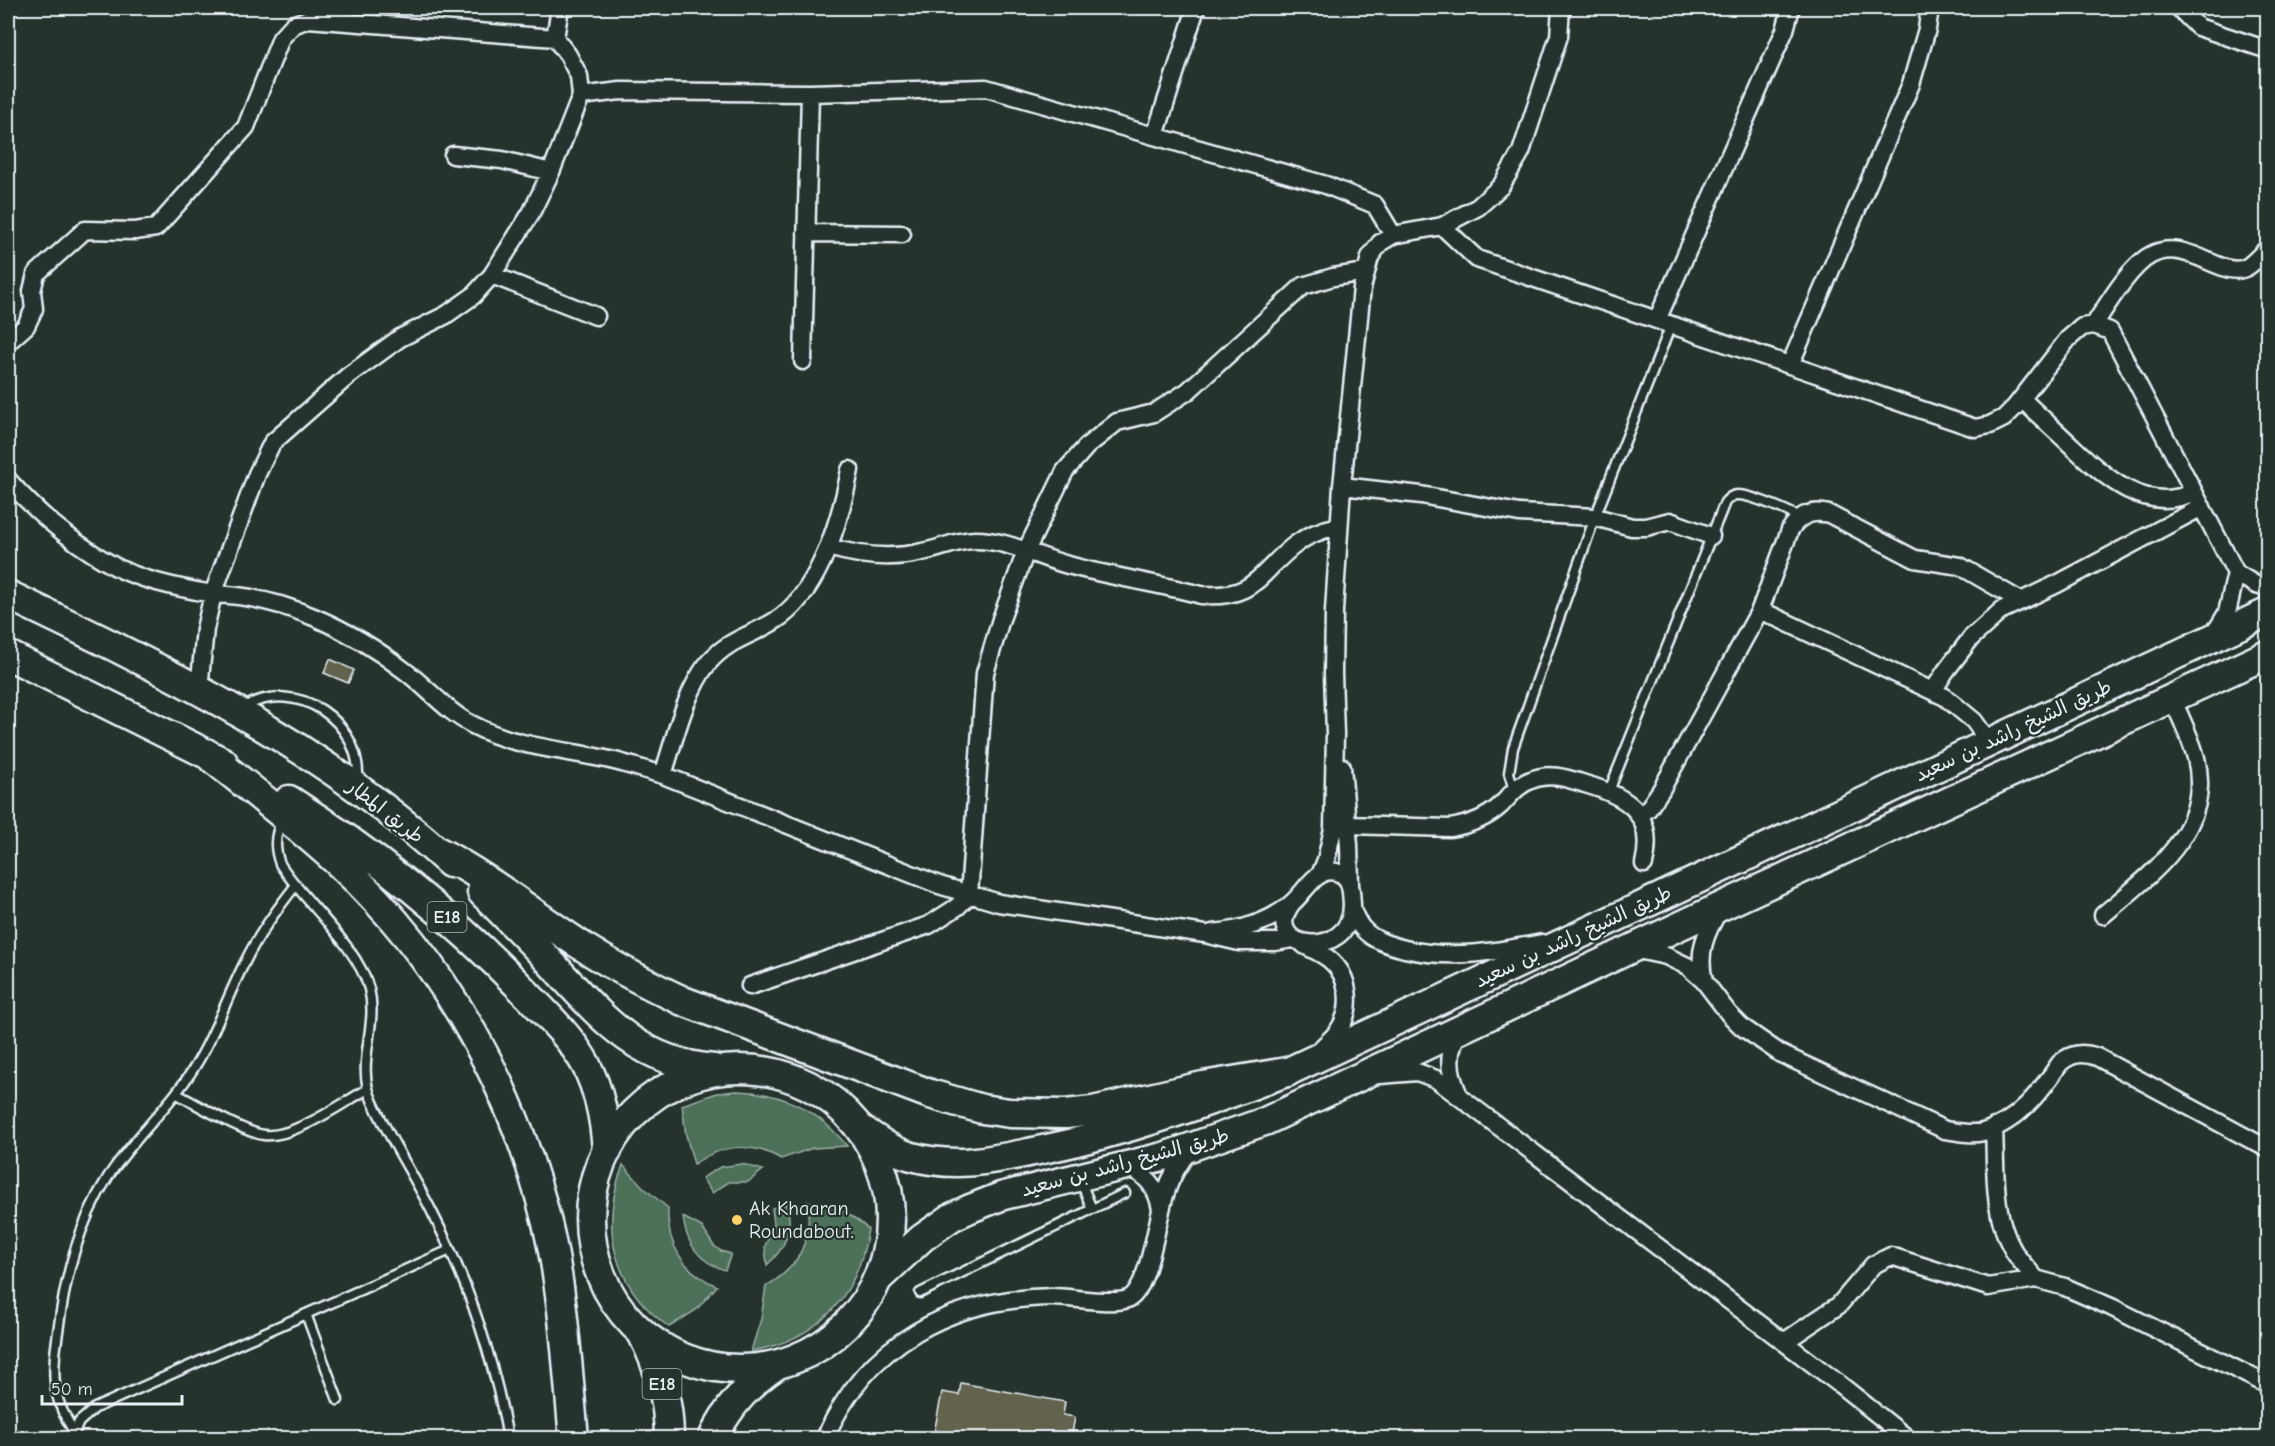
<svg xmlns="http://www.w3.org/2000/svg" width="2275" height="1446" viewBox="0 0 2275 1446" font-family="'Comic Neue','Playpen Sans Arabic',sans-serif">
<rect width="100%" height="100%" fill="#26332d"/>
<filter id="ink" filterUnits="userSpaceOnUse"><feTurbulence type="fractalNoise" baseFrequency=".0167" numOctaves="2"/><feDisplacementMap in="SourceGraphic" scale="12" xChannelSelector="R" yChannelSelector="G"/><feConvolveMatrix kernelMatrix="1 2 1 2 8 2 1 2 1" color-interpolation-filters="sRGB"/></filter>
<g filter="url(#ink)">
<path fill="#4d6f59" stroke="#9ab0a8" stroke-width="1.5" d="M736,1091C783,1092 818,1110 847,1146L813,1148L781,1159C752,1142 722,1144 694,1164L686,1135L682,1105L717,1093Z
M742,1164L763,1170L748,1182H729L712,1193L702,1178L720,1167Z
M623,1165L644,1188L668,1208C666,1245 684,1272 717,1286L696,1310L669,1327C613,1287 599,1228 623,1165Z
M807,1202C831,1204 850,1212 868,1229C859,1296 818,1340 751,1351L761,1319L766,1286C799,1268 813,1239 807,1202Z
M787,1204C793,1229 786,1248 767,1265L765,1246L774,1224L772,1208Z
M683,1217L702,1227L713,1245L721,1251L731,1254L725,1270C699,1262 686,1244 683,1217Z"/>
<path fill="#64624e" stroke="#e8f1f8" stroke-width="1.5" d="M330,659L354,670L348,683L324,673Z
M961,1383L1065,1402L1063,1415L1075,1417L1071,1438H933L942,1392L959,1395Z"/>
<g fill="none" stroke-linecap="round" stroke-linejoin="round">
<defs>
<path id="service" d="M244,707C297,677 362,721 358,781
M1514,790L1509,773L1513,748L1595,517L1671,325
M1609,791L1725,502C1729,498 1732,495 1737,495C1749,494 1789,511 1800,518
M283,820C274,834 274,848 280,864C304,902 358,946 369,989C379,1026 355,1063 372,1100C389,1138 413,1174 432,1212C469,1284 494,1359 508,1438
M177,1094C198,1105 243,1132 264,1135C293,1139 342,1103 368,1089
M1080,1180L1092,1209
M920,1293L1125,1193
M306,1314L338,1400
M74,1432C67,1420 60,1409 57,1395C52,1375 55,1352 58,1332C65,1278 78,1224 108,1177C134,1137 172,1105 197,1063C217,1030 228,994 246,960C259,933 277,909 296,885
M72,1438L79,1422L95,1408L450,1250"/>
<path id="minor" d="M560,8L555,38L568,55L579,76L581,96L551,172L531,213L492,275L473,296L446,315L400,338L348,376L272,443L257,474L213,594C283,596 351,629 405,671C429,689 447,712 473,725C517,748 563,749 610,760C628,764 645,770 663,775L939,885L999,903L1205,934L1239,942H1275L1292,939
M2179,8L2198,27L2268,50
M581,96L620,91L810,93L986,88L1326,185L1375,205L1393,235
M1155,136L1196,8
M453,155L502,160L551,172
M1442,226L1477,259L1975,428L1990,425L2004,418L2015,407L2068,339L2082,327L2094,325L2110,331L2236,573L2256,585L2268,588
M806,233L902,234
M492,275L596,316
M1657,320L1785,30L1791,8
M2094,325C2107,305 2130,266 2151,255C2187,236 2223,281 2247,267C2255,262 2261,254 2268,248
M8,342L26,326L34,309L32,291L36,274L85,230L135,231L156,228L246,127L281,38L293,25L308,19L555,38
M803,361L810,93
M1790,365L1911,84L1927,29L1930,8
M2022,399C2038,415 2055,430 2072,446C2105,477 2145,515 2194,492
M8,480C38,514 75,545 116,567C143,581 183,589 213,594L205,629L199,689
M1342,486L1421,495L1519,513L1595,517L1632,527H1646L1670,521L1711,536
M828,547C859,556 890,560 922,552C940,549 957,540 975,540C1008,540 1037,557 1068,565C1112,577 1157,583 1201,595C1257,599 1259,572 1296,544C1309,534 1324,529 1339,526
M1760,610L1945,697L1974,721L1989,742
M2213,636L2227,613L2236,573
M1933,691L1945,672L1971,638L2002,610L2057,584L2202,507
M1342,767L1349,845L1350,884
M663,775C674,741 686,689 709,662C732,636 757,635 782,616C821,586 841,517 850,470
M1639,816L1648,809L1661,790L1760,610L1790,530C1799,515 1812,510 1829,514L1915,559L1960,566L2019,600
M1348,825L1450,828C1468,825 1486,819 1500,806C1510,796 1517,785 1531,780C1549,772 1566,778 1585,784C1627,796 1656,813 1644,864
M1320,875L1326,860L1333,829L1335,734L1333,673L1334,611L1342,486L1362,288L1370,257L1380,243L1393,235L1442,226L1478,207L1501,186L1521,152L1559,36L1561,8
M1352,910C1355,917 1358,924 1363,929C1374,941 1390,945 1405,949C1452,960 1495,952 1542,943
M2103,915C2151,874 2214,831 2196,758C2191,738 2180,717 2172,698
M1212,933C1240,931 1271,922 1292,903C1303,894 1312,876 1325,872C1332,870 1341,872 1346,878C1352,885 1351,895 1352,904C1353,962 1257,951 1292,903
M1304,945C1312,949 1321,953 1329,959C1350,976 1354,1008 1338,1031C1333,1038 1325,1044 1319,1051
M1633,949L1666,956L1687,966L1704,981L1729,1014L1742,1027L1781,1054L1945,1130C1958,1132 1971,1135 1983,1132C2017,1123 2041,1091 2060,1063C2072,1053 2082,1052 2097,1057L2268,1149
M1704,981C1697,953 1705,933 1720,909
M750,986L929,925L957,907L969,895L985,673L1001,619L1026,551L1065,471L1087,446L1117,422L1154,413L1188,391L1303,286L1333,277L1366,272
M1380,1075L1417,1072L1436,1079L1838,1383L1907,1438
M1459,1095C1448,1071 1446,1051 1461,1028
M1994,1127C1996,1167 1992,1215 2013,1250C2019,1261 2029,1270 2036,1279
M1125,1166C1146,1174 1157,1187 1161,1209
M1784,1342L1839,1305L1873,1265L1891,1256L1988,1287L2036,1279L2065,1287L2111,1307L2268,1385
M825,1438C866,1343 951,1298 1053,1297C1072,1297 1115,1306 1130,1298C1150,1285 1157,1217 1166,1192C1171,1176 1180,1162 1190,1149"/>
<path id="primary" d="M859,1127C875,1138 892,1151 910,1156C956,1169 991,1160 1036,1151C1123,1133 1205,1104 1287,1072L2268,612
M878,1279L922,1238L952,1217L969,1209L1002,1196L1165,1156L1266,1121L1722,906L2268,654"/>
<path id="trunk" d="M8,595C165,670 320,744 450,863
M8,655L223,762
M206,753C252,790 299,826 342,866C444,961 514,1088 547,1223C564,1293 567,1367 574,1438
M289,800C374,854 452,917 523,990C545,1013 569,1035 585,1063C600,1091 605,1120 607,1151
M437,851C488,877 531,913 579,944C612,966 647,984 683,1001L930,1094L982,1109L1010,1113L1066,1114L1093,1111L1203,1086L1287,1072
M482,892C506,916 530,940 553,965C601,1017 637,1062 714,1069
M590 1219a150 150 0 1 1 300 0a150 150 0 1 1-300 0Z
M642,1333C659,1366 669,1401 669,1438
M713,1438C727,1408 747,1385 775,1366"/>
</defs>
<use href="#service" stroke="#e8f1f8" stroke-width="13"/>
<use href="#minor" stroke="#e8f1f8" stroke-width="21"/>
<use href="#primary" stroke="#e8f1f8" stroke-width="32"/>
<use href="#trunk" stroke="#e8f1f8" stroke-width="33"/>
<use href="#service" stroke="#26332d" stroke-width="8"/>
<use href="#minor" stroke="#26332d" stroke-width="16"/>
<use href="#primary" stroke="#26332d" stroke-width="27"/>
<use href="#trunk" stroke="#26332d" stroke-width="28"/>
</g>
</g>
<circle fill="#ffd166" stroke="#26332d" stroke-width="2" cx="737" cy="1220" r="6"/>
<g text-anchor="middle" stroke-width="4.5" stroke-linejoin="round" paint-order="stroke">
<g fill="#26332d" stroke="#aeb8bb" stroke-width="1.5">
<rect x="427.5" y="902" width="39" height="30" rx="4.5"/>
<rect x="642.5" y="1369" width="39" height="30" rx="4.5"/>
</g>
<g font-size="18" font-weight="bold" fill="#e8f1f8">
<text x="447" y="923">E18</text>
<text x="662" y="1390">E18</text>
</g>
<g font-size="20" fill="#e8f1f8" stroke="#26332d">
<text transform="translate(2013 730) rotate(-25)" y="7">طريق الشيخ راشد بن سعيد</text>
<text transform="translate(386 811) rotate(38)" y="7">طريق المطار</text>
<text transform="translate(1573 936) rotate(-25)" y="7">طريق الشيخ راشد بن سعيد</text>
<text transform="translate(1125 1162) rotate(-15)" y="7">طريق الشيخ راشد بن سعيد</text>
</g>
<g font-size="20" fill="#e8f1f8" stroke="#26332d" text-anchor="start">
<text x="749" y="1215">Ak Khaaran<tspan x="749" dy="23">Roundabout.</tspan></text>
</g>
</g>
<rect width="2275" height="1446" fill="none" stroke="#26332d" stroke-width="30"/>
<rect x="15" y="15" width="2245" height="1416" fill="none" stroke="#e8f1f8" stroke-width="2" filter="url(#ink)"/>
<path d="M42 1395v9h140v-9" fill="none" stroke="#e8f1f8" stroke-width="3"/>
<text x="51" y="1395" font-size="18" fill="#e8f1f8" stroke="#26332d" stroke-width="4.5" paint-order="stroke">50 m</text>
</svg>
